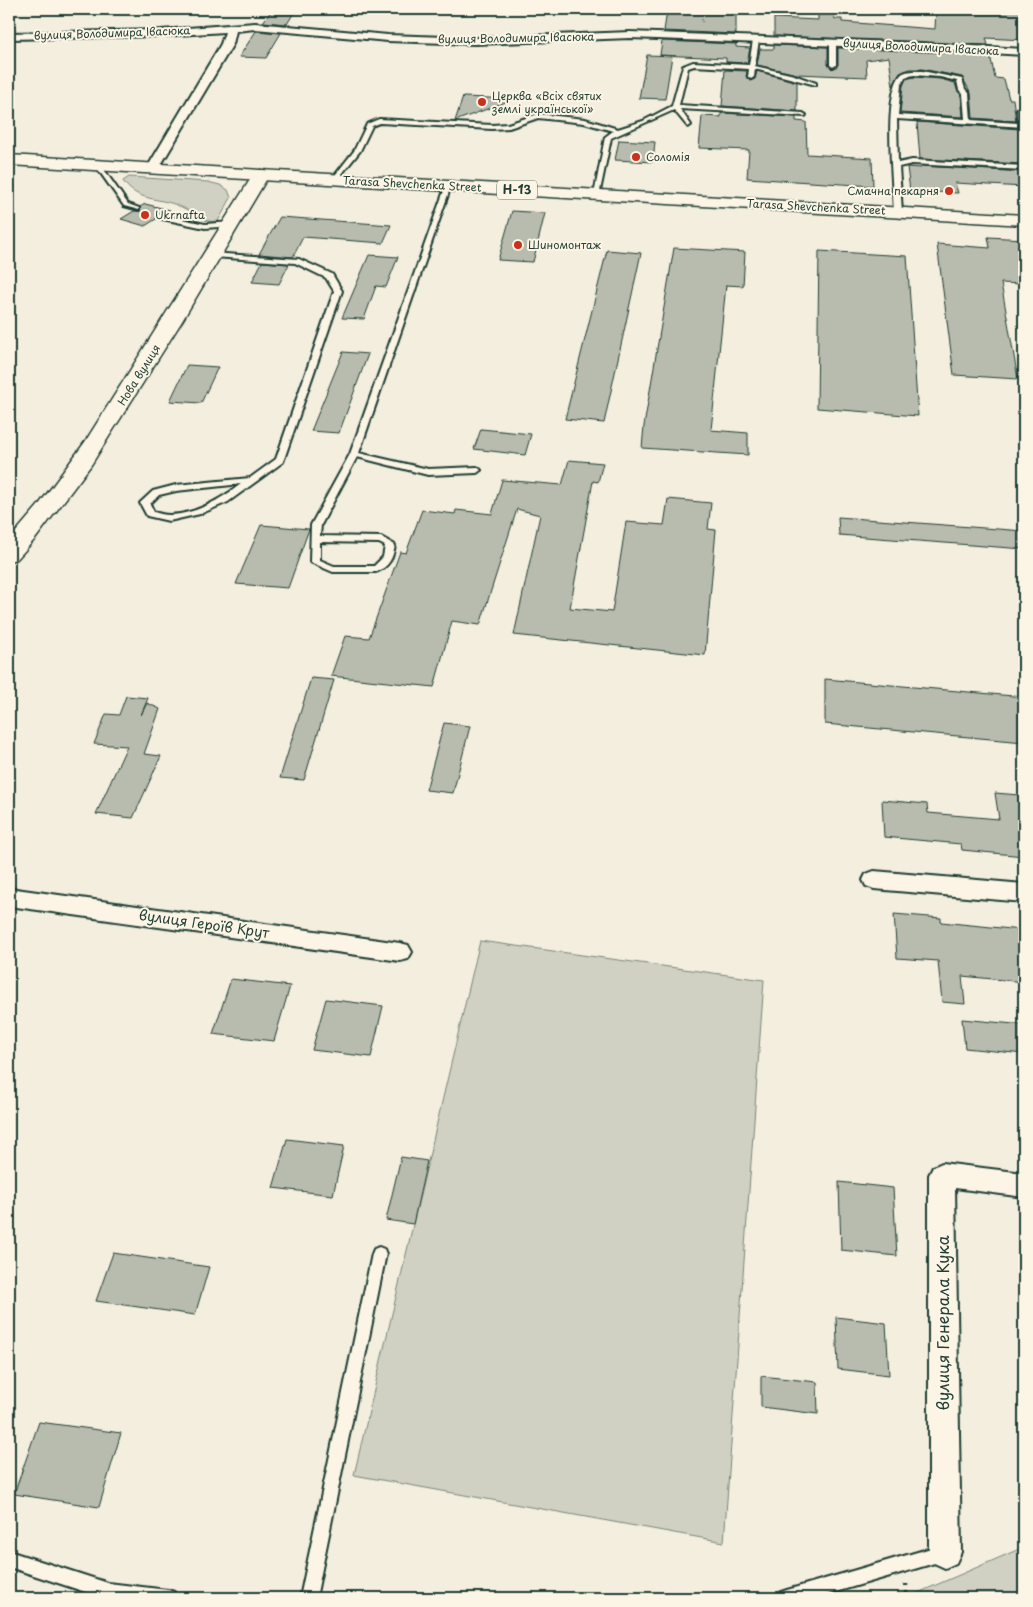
<svg xmlns="http://www.w3.org/2000/svg" width="1033" height="1607" viewBox="0 0 1033 1607" font-family="'Playpen Sans',sans-serif">
<rect width="100%" height="100%" fill="#f3eede"/>
<filter id="ink" filterUnits="userSpaceOnUse"><feTurbulence type="fractalNoise" baseFrequency=".02" numOctaves="2"/><feDisplacementMap in="SourceGraphic" scale="10" xChannelSelector="R" yChannelSelector="G"/><feConvolveMatrix kernelMatrix="1 2 1 2 8 2 1 2 1" color-interpolation-filters="sRGB"/></filter>
<g filter="url(#ink)">
<path fill="#d0d1c2" stroke="#78877b" d="M129,177L208,182L220,185L228,190L231,198L218,221C202,224 193,211 179,206C159,197 137,202 123,181Z
M480,941L764,980L724,1542L354,1475Z
M1024,1547V1598H906Z"/>
<path fill="#b8bcae" stroke="#1f3d34" d="M671,9H736V34L664,31L667,11H671Z
M818,9H833L835,19H842V22L935,29L936,9L980,12V10L1004,12V9L1024,10V40L986,38L988,45L774,36V18L818,20Z
M272,10L295,11L287,24L263,22Z
M256,31L281,33L266,58L239,57Z
M662,41L736,44V47L750,48L747,63L726,62V58L660,55Z
M774,45L828,47V65L832,69L838,65V48L990,55L995,78L1004,79L1009,99H1013L1016,121L973,118L971,93L962,77L922,69H910L900,73L893,86L889,57L866,60L867,77L797,74L757,65L760,49H774Z
M647,55L672,56L665,99L639,98Z
M725,70L747,71L746,77L750,81L755,79L757,71L797,82V111L722,106Z
M914,77L940,79L955,83L957,90L961,95L963,117L900,113L903,86L906,79Z
M463,97L514,99L455,121Z
M721,113L796,117V121L806,122L807,154L872,158L873,186L747,178L749,150L699,148L702,116L721,117Z
M917,122L1020,129L1021,133H1024V164L920,159Z
M619,140L655,142L653,162L615,160Z
M921,166L1024,172V187L955,183L958,193L910,191L907,167L921,168Z
M145,204L170,210L165,214L157,213L156,219L145,226L121,219L134,211H140V207Z
M512,211L545,213L533,262L498,260Z
M280,217L391,225L383,243L303,237L293,257L259,254Z
M988,237L1024,239V258L1017,257L1022,284L1001,283L1018,379L954,375L937,244L990,248Z
M674,248L745,252L743,286L726,285L711,430L748,433V455L642,448L644,426Z
M607,250L641,253L604,423L565,419Z
M819,251L907,256L918,416L817,408Z
M369,255L398,257L386,287L376,286L364,319L342,318Z
M262,262L289,264L279,284L252,282Z
M343,352L368,354L339,433L311,431Z
M187,365L218,367L201,403L170,401Z
M481,429L531,434L525,455L474,449Z
M569,460L603,463L598,482L593,481L570,608L612,612L626,522L664,525L668,499L711,503L708,529L716,530L705,655L514,635L540,515L517,509L480,625L452,621L434,687L331,676L345,636L369,638L400,552L406,553L422,510L455,514L456,510L492,514L502,480L562,485Z
M838,517L1024,531V549L839,535Z
M261,525L309,529L288,588L236,584Z
M311,678L334,680L304,780L280,778Z
M825,679L1024,697V742L825,724Z
M126,696L148,698L141,715L147,703L160,709L144,754L161,756L133,818L96,814L127,746L94,744L106,714L119,715Z
M444,723L470,726L453,793L426,790Z
M995,793L1019,795L1024,828V856L962,850L961,844L884,837L882,800L927,804L928,813L999,819Z
M894,914L941,918V922L1021,930L1024,952V982L962,976L965,1004L942,1002L938,961L897,958Z
M231,979L290,986L274,1041L213,1034Z
M326,999L383,1006L371,1057L312,1050Z
M962,1019L1024,1025V1054L965,1048Z
M287,1139L344,1146L333,1195L273,1188Z
M401,1157L427,1161L413,1224L386,1220Z
M839,1182L893,1188L897,1256L841,1250Z
M113,1253L209,1267L195,1315L96,1301Z
M836,1317L886,1323L889,1375L838,1369Z
M761,1376L817,1382L818,1414L761,1407Z
M39,1422L121,1433L99,1507L14,1494Z"/>
<g fill="none" stroke-linecap="round" stroke-linejoin="round">
<defs>
<path id="lane" d="M756,38L759,40L755,66L794,75L816,83V85L755,69L754,77L751,79L748,77L749,69L694,66L688,68L679,105L803,113L806,115L805,116L680,109L691,125L688,127L674,110L611,138L599,196L594,195L605,137L613,131L584,123L538,118L509,128L492,129L380,123L372,126L360,151L337,180L332,179L354,151L367,124L379,119L492,125L508,124L538,114L585,119L618,129L643,121L672,106L683,66L693,62L749,65L753,40Z
M833,41L836,43V65L833,67L830,65V43Z
M922,71L962,79L965,89L969,93L971,120L1018,123L1017,109L1020,107L1023,109L1024,127L897,119L898,163L912,160L1024,166V170L912,164L899,167L902,212L898,214L894,212C893,183 883,98 900,76C904,70 915,71 922,71ZM914,75L940,77L957,81L959,90L963,94L965,119L898,115L901,85L905,77Z
M96,164H100L128,204L139,208V210L124,206L95,165Z
M446,185L451,186L359,453L428,469L477,467L481,470L477,473L428,475L357,457L321,525L320,536L381,537L395,545C393,558 389,567 376,572H333L310,562L311,525L350,454ZM320,542L379,543L385,546L383,557L374,566H334L320,560Z
M158,214L205,224L232,222L236,224L232,226L205,228L158,218Z
M211,253L299,259L332,274L342,291L283,462L228,502L200,514L169,521L147,516L140,503L153,491L176,485L250,478L276,459L334,291L326,278L295,263L214,257L210,255ZM241,484C221,499 195,515 169,515C164,515 158,513 154,512L150,504L159,495L176,491Z
M379,1247L384,1249L386,1254L316,1598H300L372,1254L374,1249Z
M945,1544L951,1546L953,1552L951,1558L945,1560L815,1598H779L781,1592L787,1590Z
M9,1551L108,1583L168,1590L174,1592L176,1598H104L9,1567Z"/>
<path id="street" d="M255,23L388,35L475,38L630,32L921,43L1024,49V55L921,49L630,38L475,44L388,41L255,29L236,31L233,44L159,168L153,172L147,168L221,44L225,32L161,36L9,39V33L161,30Z
M874,871L1024,884V902L874,889L866,886L863,880L866,874Z
M9,888L400,943L408,945L412,952L408,959L400,961L9,906Z
M942,1163L1024,1173V1197L955,1188L961,1552L956,1563L945,1568L934,1563L929,1552V1175L933,1167Z"/>
<path id="secondary" d="M261,170L267,171L269,175L182,321L91,465L36,538L17,559L9,561V540L38,506L85,442L253,175L255,171Z"/>
<path id="primary" d="M9,155L1024,215V225L9,165Z"/>
</defs>
<use href="#lane" stroke="#1f3d34" stroke-width="4"/>
<use href="#street" stroke="#1f3d34" stroke-width="4"/>
<use href="#secondary" stroke="#1f3d34" stroke-width="3"/>
<use href="#primary" stroke="#1f3d34" stroke-width="3"/>
<path stroke="#1f3d34" stroke-width="2" stroke-dasharray="0.5 2" stroke-linecap="butt" d="M702,9V23"/>
<path stroke="#1f3d34" stroke-width="4.5" stroke-dasharray="2 5" stroke-linecap="butt" d="M906,1584V1598"/>
<use href="#lane" fill="#fcf5e5" fill-rule="evenodd"/>
<use href="#street" fill="#fcf5e5" fill-rule="evenodd"/>
<use href="#secondary" fill="#fcf5e5" fill-rule="evenodd"/>
<use href="#primary" fill="#fcf5e5" fill-rule="evenodd"/>
</g>
</g>
<g fill="#c8321e" stroke="#fcf5e5" stroke-width="2">
<circle cx="482" cy="102" r="5"/>
<circle cx="636" cy="157" r="5"/>
<circle cx="949" cy="191" r="5"/>
<circle cx="145" cy="215" r="5"/>
<circle cx="518" cy="245" r="5"/>
</g>
<g text-anchor="middle" stroke-width="4" stroke-linejoin="round" paint-order="stroke">
<g font-size="11" fill="#1f3d34" stroke="#fcf5e5">
<text transform="translate(112 33) rotate(-2)" y="4">вулиця Володимира Івасюка</text>
<text transform="translate(516 38) rotate(-1)" y="4">вулиця Володимира Івасюка</text>
<text transform="translate(921 47) rotate(3)" y="4">вулиця Володимира Івасюка</text>
<text transform="translate(412 184) rotate(3)" y="4">Tarasa Shevchenka Street</text>
<text transform="translate(816 207) rotate(3)" y="4">Tarasa Shevchenka Street</text>
<text transform="translate(139 375) rotate(-58)" y="4">Нова вулиця</text>
</g>
<g font-size="11" fill="#1f3d34" stroke="#fcf5e5" text-anchor="start">
<text x="492" y="100">Церква «Всіх святих<tspan x="492" dy="13">землі української»</tspan></text>
<text x="646" y="161">Соломiя</text>
<text x="939" y="195" text-anchor="end">Смачна пекарня</text>
<text x="155" y="219">Ukrnafta</text>
<text x="528" y="249">Шиномонтаж</text>
</g>
<rect fill="#fcf5e5" stroke="#617469" stroke-width="1" x="497" y="180.5" width="40" height="19" rx="4"/>
<g font-size="12" font-weight="bold" fill="#1f3d34">
<text x="517" y="194">Н-13</text>
</g>
<g font-size="14" fill="#1f3d34" stroke="#fcf5e5">
<text transform="translate(204 924) rotate(8)" y="5">вулиця Героїв Крут</text>
</g>
<g font-size="16" fill="#1f3d34" stroke="#fcf5e5">
<text transform="translate(943 1323) rotate(-90)" y="6">вулиця Генерала Кука</text>
</g>
</g>
<rect width="1033" height="1607" fill="none" stroke="#fcf5e5" stroke-width="30"/>
<rect x="15" y="15" width="1003" height="1577" fill="none" stroke="#1f3d34" stroke-width="2" filter="url(#ink)"/>
</svg>
